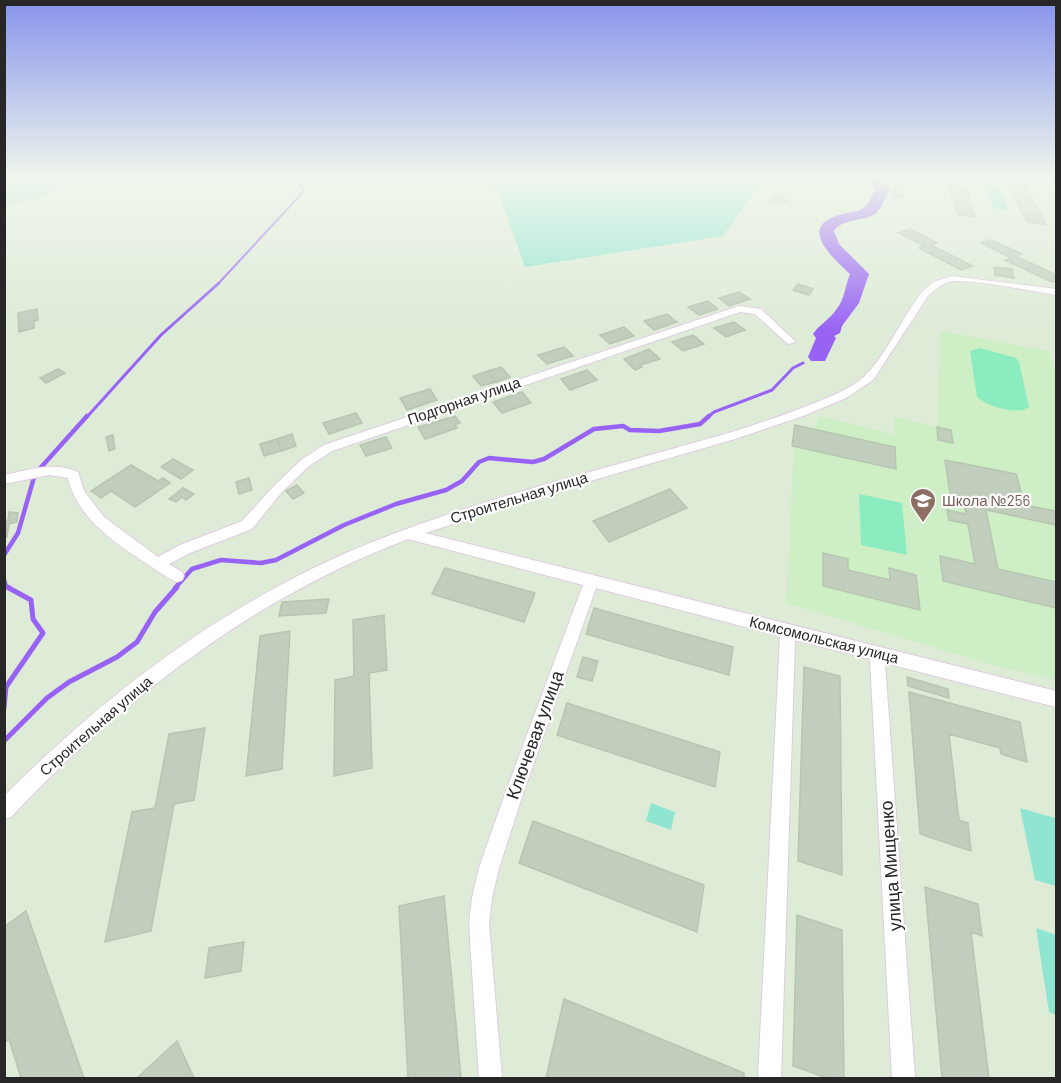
<svg xmlns="http://www.w3.org/2000/svg" width="1061" height="1083" viewBox="0 0 1061 1083" font-family="Barlow,sans-serif">
<rect width="100%" height="100%" fill="#deebd7"/>
<path fill="#ceeec5" d="M941,331L1049,351L1056,374V680L989,664L786,603L795,425L814,429L819,416L894,434V417L937,427Z"/>
<path fill="#90e5d1" d="M405,179H764L723,236L525,267L497,187Z
M983,183L997,184L1009,210L994,209Z
M651,803L675,812L671,830L646,821Z
M1020,808L1055,818L1056,886L1035,880Z
M1036,928L1056,935V1015L1049,1012Z"/>
<path fill="#add5c6" d="M4,179H80L39,198L5,205Z"/>
<path fill="#8bedbf" d="M980,348L1016,358L1019,362L1029,407C1018,416 987,406 977,397L970,351Z
M859,494L902,503L907,555L861,545Z"/>
<g fill="none" stroke-linecap="round" stroke-linejoin="round">
<path stroke="#9863f4" stroke-width="2" d="M218,284L304,191L300,186L310,179"/>
<path stroke="#9863f4" stroke-width="3" d="M86,418L161,335L219,283
M707,418L714,412L772,390L793,368L803,363"/>
<path stroke="#9863f4" stroke-width="4.5" d="M4,555L18,533L35,474L87,416
M4,580L6,586L10,588
M175,588L192,569L221,560L261,563L276,560L344,525L396,504L446,490L462,481L479,462L489,458L533,462L544,459L594,429L623,426L630,430L659,431L700,424L709,416"/>
<path stroke="#9863f4" stroke-width="5" d="M4,708L6,687L43,633L33,619L31,600L7,587
M4,741L47,698L69,682L117,657L137,642L155,612L177,587"/>
<path fill="#9863f4" fill-rule="evenodd" d="M863,179C875,178 882,179 890,189C884,197 883,208 875,214C862,222 843,218 834,231L839,244L869,274L859,303L842,326L840,333L834,336L836,338L825,361H811L808,357L816,338L813,334C819,325 829,320 836,310C845,299 845,286 850,274C833,258 797,227 839,215C847,212 859,213 866,206C870,202 872,195 875,190Z"/>
</g>
<path fill="#c1cdbd" stroke="#b6c6b1" stroke-width="1.5" d="M786,179H807L805,183L799,182L798,184L784,182Z
M887,179L904,180V182H899L903,187V198L895,197L893,191H896V186Z
M946,179H962L976,217L958,215Z
M1005,179H1022L1046,225L1027,222Z
M775,194L785,196L782,199L789,201L780,204L770,202Z
M910,229L937,243L931,245L973,266L961,270L919,248L925,246L898,233Z
M991,240L1022,254L1016,256L1056,275V281L1052,282L1005,260L1011,258L981,243Z
M994,267L1012,269L1014,278L995,275Z
M798,284L813,289L809,295L793,290Z
M739,292L750,299L729,306L719,298Z
M708,301L718,309L699,315L688,307Z
M37,309L38,320L34,321V328L19,332L18,313Z
M667,314L677,322L654,330L644,321Z
M734,322L745,330L726,337L714,328Z
M624,327L634,336L610,344L600,335Z
M693,335L704,344L683,351L672,342Z
M564,347L573,356L547,364L538,355Z
M649,349L660,359L640,365L642,367L635,370L624,359Z
M501,367L510,377L496,382L488,371Z
M58,369L65,373L46,383L40,378Z
M587,370L597,380L570,390L561,379Z
M488,371L496,382L481,386L473,376Z
M430,389L437,400L407,410L400,398Z
M522,392L531,403L502,413L493,402Z
M356,413L362,423L329,434L323,423Z
M455,416L460,423L455,425L457,428L425,439L418,427Z
M795,425L895,447L896,469L792,446Z
M937,427L951,430L953,443L938,440Z
M292,434L296,446L281,451L277,439Z
M113,435L115,449L109,451L106,437Z
M386,437L392,448L366,456L360,445Z
M277,439L281,451L264,456L260,444Z
M173,459L193,470L181,479L161,467Z
M945,460L1016,474L1025,505L1056,511V525L986,510L998,569L1056,582V608L943,581L940,556L975,564L968,524L949,520L947,510L966,514L963,497L950,494Z
M131,465L158,481L163,478L170,483L135,507L111,491L101,498L91,491Z
M249,478L252,490L239,494L236,482Z
M297,485L304,493L293,499L286,491Z
M183,488L194,494L186,500L182,497L176,502L169,499Z
M670,489L687,508L609,542L593,521Z
M9,512L18,513L17,522L9,524L7,537L4,538V521L8,520Z
M823,553L848,559V570L890,580L889,568L916,575L920,610L823,586Z
M445,568L535,593L524,622L432,594Z
M329,599L326,613L279,616L282,602Z
M594,608L733,647L729,675L586,634Z
M384,615L387,670L369,673L372,768L334,776L335,680L354,676L353,620Z
M290,631L282,769L246,776L260,636Z
M583,657L598,661L592,681L577,677Z
M804,667L840,676L842,875L798,861Z
M907,677L948,689L949,698L908,686Z
M909,692L1020,722L1027,762L1001,754L1000,748L949,734L959,820L968,823L971,851L920,834Z
M567,703L720,752L715,787L557,735Z
M205,728L194,800L174,804L151,931L105,942L132,812L155,808L169,734Z
M533,821L704,885L697,932L519,863Z
M925,887L978,904L982,936L971,932L989,1078H942Z
M444,896L461,1078H408L399,906Z
M26,911L84,1078H21L9,1039L4,1043V927Z
M797,915L842,930L844,1078H827L793,1066Z
M244,942L241,971L205,978L209,948Z
M564,999L744,1073V1078H546Z
M177,1041L194,1078H137Z"/>
<g fill="none" stroke-linecap="round" stroke-linejoin="round">
<defs>
<path id="minor" d="M952,276L1056,289V295C1035,292 964,277 948,282C940,285 934,290 928,296L873,380L846,398L803,416L735,439L559,490L425,533L1056,691V707L885,663L915,1078H892L870,659L795,640L781,1078H758L780,636L596,588L524,791L499,868L492,898L489,924L502,1078H479L469,924L472,898L479,868L506,791L583,585L408,539C253,598 124,698 11,817L4,819V796C111,689 233,597 375,541C473,502 577,476 679,447C724,435 769,421 812,404C829,397 846,391 860,380C884,361 902,317 922,292L933,282Z
M739,306L761,309L796,342L788,344L755,314L740,312L332,451L309,466L281,493L252,529L190,553L169,564L182,572L184,576L182,580L177,582C167,578 158,571 149,565C115,543 78,519 68,478L49,475L4,484V475C30,470 53,461 78,472L84,491L104,517L158,557L180,545L242,521L273,487L301,460L324,445Z"/>
</defs>
<use href="#minor" stroke="#e0cce1" stroke-width="2"/>
<use href="#minor" fill="#fff" fill-rule="evenodd"/>
</g>
<linearGradient id="sky" x2="0" y2="1"><stop stop-color="#8894ed"/><stop offset="0.54" stop-color="#f0f6ed"/><stop offset="1" stop-color="#f0f6ed" stop-opacity="0"/></linearGradient>
<rect width="1061" height="330" fill="url(#sky)"/>
<defs>
<symbol id="school-pin" viewBox="-11 -11 22 30"><path d="M0 17L-7.5 6A9.5 9.5 0 1 1 7.5 6Z" fill="#8d6e63" stroke="#fff"/><path d="M0-5L7-2L0 1L-7-2ZM-4 1L0 2.5L4 1V4Q0 6-4 4Z" fill="#fff"/></symbol>
</defs>
<g fill-rule="evenodd">
<use href="#school-pin" x="908" y="486" width="30" height="40"/>
</g>
<g text-anchor="middle" stroke-width="4.5" stroke-linejoin="round" paint-order="stroke">
<g font-size="15" fill="#272727" stroke="#fff">
<text transform="translate(464 401) rotate(-19)" y="5">Подгорная улица</text>
<text transform="translate(519 498) rotate(-17)" y="5">Строительная улица</text>
<text transform="translate(824 640) rotate(14)" y="5">Комсомольская улица</text>
<text transform="translate(96 726) rotate(-41)" y="5">Строительная улица</text>
</g>
<g font-size="15" fill="#785e54" stroke="#fff" text-anchor="start">
<text x="942" y="506">Школа №256</text>
</g>
<g font-size="18" fill="#272727" stroke="#fff">
<text transform="translate(535 735) rotate(-70)" y="6">Ключевая улица</text>
<text transform="translate(891 866) rotate(-94)" y="6">улица Мищенко</text>
</g>
</g>
<rect width="1061" height="1083" fill="none" stroke="#272727" stroke-width="12"/>
</svg>
